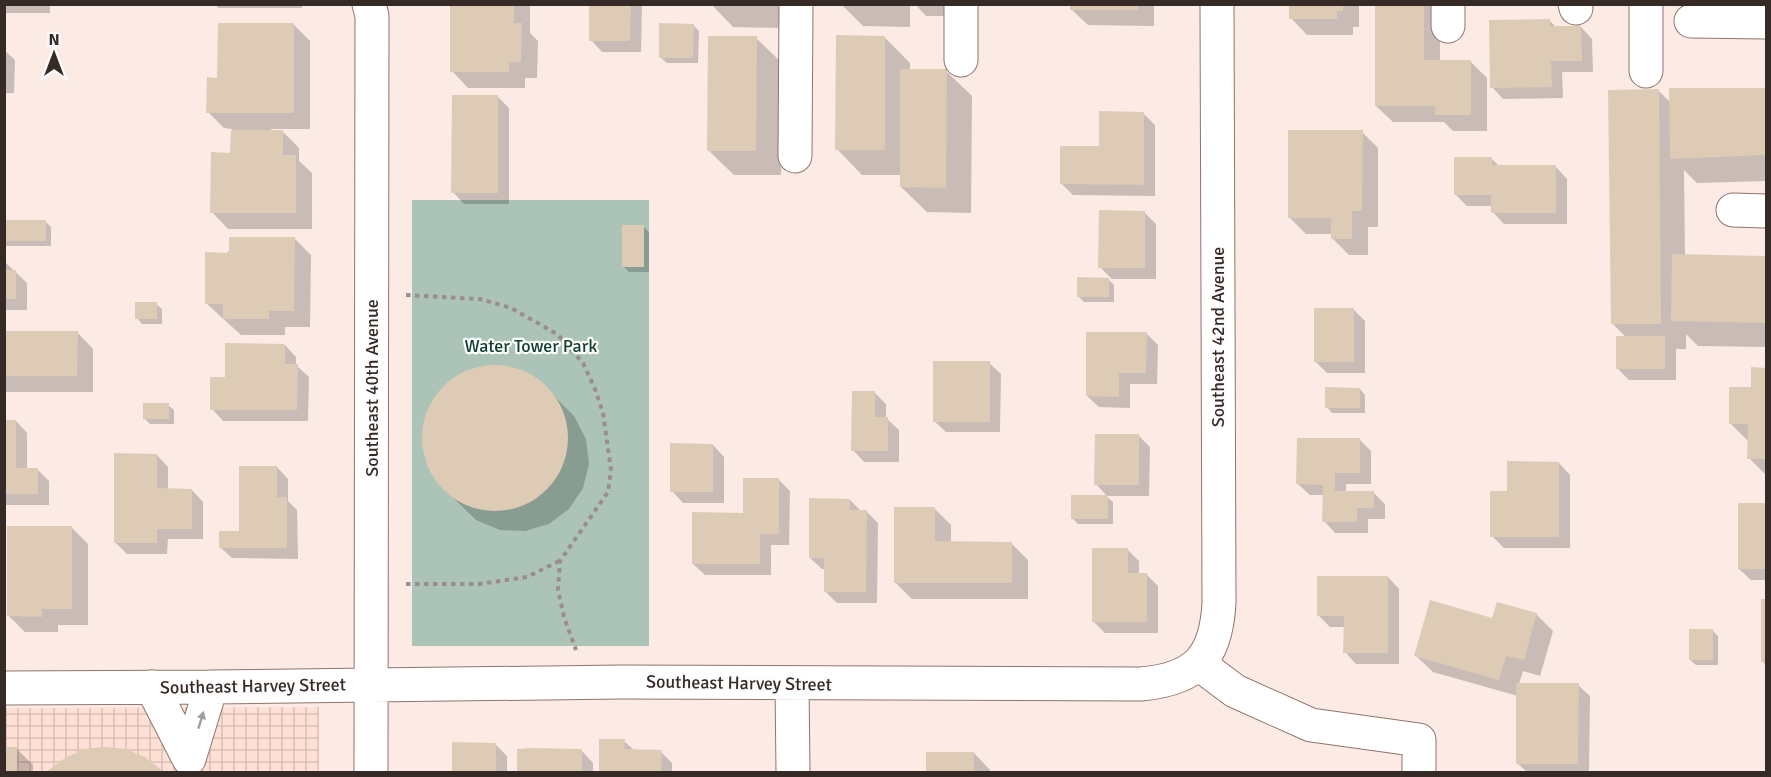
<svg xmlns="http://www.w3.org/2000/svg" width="1771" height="777" viewBox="0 0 1771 777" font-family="Signika,sans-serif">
<defs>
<pattern id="industrial-grid" width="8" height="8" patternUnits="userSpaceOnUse" patternTransform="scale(1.5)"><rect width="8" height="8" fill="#fee0d5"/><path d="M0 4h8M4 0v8" fill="none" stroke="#dac0b7"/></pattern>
</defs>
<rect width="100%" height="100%" fill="#fceae4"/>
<path fill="url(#industrial-grid)" d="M319,707V772H5L4,708Z"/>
<path fill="#abc4b7" d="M412,200H649V646H412Z"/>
<path fill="#0003" d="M4,4H50V13H4Z
M215,4H302V8H218Z
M452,4H530V33L538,41L537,78H525V88H468L452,71Z
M537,4H571V6H539Z
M591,4H642L641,52H602L591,40Z
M711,4H781L780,28L733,27Z
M841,4H910V27L863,26Z
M915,4H971V16H926Z
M1071,4H1154V26L1088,25L1071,9Z
M1291,4H1359V27H1353V35H1307L1291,18Z
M1377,4H1440V61H1470L1487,78V131H1453L1444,122H1393L1376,106Z
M1731,4H1766V23L1730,6Z
M1550,21L1557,28L1581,27L1592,39L1593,72H1562L1563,98L1503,99L1492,87Z
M294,25L310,41V129H271V132H283L299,148V161L312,173V229H228L212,212L232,154V129L224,128L208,112L219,80Z
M693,25L699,31L698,63H667L661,58Z
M756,38L782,63L781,175H734L708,150Z
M885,38L910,63V71H946L972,96L971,213L927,212L901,187V175H862L837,149Z
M4,50L15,60L14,93H4Z
M1766,89V181L1697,183L1684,170L1685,256L1766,257V347L1698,346L1686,334V349H1676V380H1629L1617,368L1626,337L1613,324L1658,90L1671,103L1670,90Z
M498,97L509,108V204H464L453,192Z
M1143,113L1155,125V196L1073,195L1062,184L1100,147Z
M1362,132L1378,148V227H1368V255H1349L1332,238V234H1306L1289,217Z
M1491,158L1499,166L1556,167L1567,179V224H1504L1493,212V206H1467L1455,194Z
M1144,212L1156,224V279H1112L1100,267Z
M4,222H46L51,227V246H5Z
M643,226L649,232V272H629L623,266Z
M294,238L311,255L310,327H285V335H241L206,303L227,254Z
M4,261L27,283V310H4Z
M1108,279L1114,285V302H1084L1078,296Z
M156,304L162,309V324H142L137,318Z
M1354,310L1365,321V373H1327L1315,361Z
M4,332H77L93,349V392H4Z
M1146,333L1158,345L1157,384H1130V408L1099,407L1087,396Z
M285,345L296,357V365L309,377L308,421H223L212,409L226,379Z
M989,363L1001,374L1000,432H946L934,421Z
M486,366L511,368L535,377L574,416L586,439L589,464L583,488L569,509L549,524L525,531L500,530L476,520L437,482L425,459L422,434L428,409L442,389L462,373Z
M1752,369H1766V475L1749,458V440H1747L1730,423L1752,388Z
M1360,389L1365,395V413H1332L1327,407Z
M875,393L886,404V418L899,430V462H864L853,450Z
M168,405L174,410V424H150L145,419Z
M4,421H16L27,433V469H37L49,481V505H4Z
M1138,435L1150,447L1149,496H1107L1096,484Z
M1359,439L1371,451V484H1346V492H1373L1385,504V519H1368V533H1335L1324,521V495H1310L1298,484Z
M713,445L724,457V503H683L672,491Z
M157,455L168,467V490H192L203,502V539H168L167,554H127L115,542Z
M1559,463L1570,475V548H1504L1492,536L1508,493Z
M277,467L288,479V501L297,510L298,559L232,558L220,547L240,532Z
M778,479L790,491L789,545H771V575H705L693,564Z
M1107,497L1113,502V524H1078L1072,518Z
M850,500L861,511H866L878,523L877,603H837L825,591V569H822L810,558Z
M1739,505H1766V580H1751L1739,569Z
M934,508L951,525V543H1011L1028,560V599H912L895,582Z
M72,528L88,544V625H58V632H25L8,615Z
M1127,549L1139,561V575H1147L1158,586V633H1105L1093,621Z
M1388,577L1399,589V664H1356L1345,652V627H1330L1318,615Z
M1763,601H1766V665L1762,661Z
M1536,614L1553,631L1540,676L1523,671L1519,684L1578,685L1590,696L1589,772H1527L1517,763L1518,696L1433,672L1416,656Z
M1713,631L1718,636V665H1696L1690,660Z
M600,741H624L635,751L661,752L672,763V772H600Z
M454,744H495L507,756V772H453Z
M4,749H17L33,765V772H4Z
M519,751H582L593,763V772H519Z
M927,753H974L990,770V772H927Z
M144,758L163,772H49L66,759Z"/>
<path fill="#decbb6" d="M450,4H514V23H522L521,62H509V72H450Z
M589,4H631L630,41H589Z
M1070,4H1138V10H1070Z
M1289,4H1343V11H1337V19H1289Z
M1375,4H1424V60H1471V115H1435V106H1375Z
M1550,19V26H1581L1582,61H1551L1552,87L1490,88L1489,20Z
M218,23H294V113H206L207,77L217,78Z
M659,23L694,24L693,58H659Z
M836,35L885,36V150H835Z
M708,36H757L756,151H707Z
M900,69H947L946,188L900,187Z
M1669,88H1766V155L1670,159Z
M1659,89L1661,324H1611L1608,90Z
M452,95H498V193H451Z
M1099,111L1144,112V185L1060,184V146H1099Z
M231,130H283V155H296V213H210L211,152L230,153Z
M1288,130H1363L1362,211H1352V239H1331V218H1288Z
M1454,157H1492V165H1556V213H1491V195H1454Z
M1099,210L1145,211V268H1098Z
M5,220H46V241H5Z
M622,225H644V267H622Z
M229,237H295L294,311H269V319H223V304H205V252L226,253L229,251Z
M1672,254L1766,256V323L1671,321Z
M4,270H16V299H4Z
M1077,277L1109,278V297H1077Z
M135,302H157V319H135Z
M1314,308H1354V362H1314Z
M4,331H78L77,376H4Z
M1086,332H1147L1146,373H1119V397L1086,396Z
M1616,336H1665V369H1616Z
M225,343L285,344V364H298L297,410H210V377H225Z
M933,361H990V422H933Z
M422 438a73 73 0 1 1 146 0a73 73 0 1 1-146 0Z
M1751,367L1766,368V459H1747L1748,424H1729V387H1751Z
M1325,387L1360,388V408H1325Z
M852,391H875V417H888V451H851Z
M143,403H169V419H143Z
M4,420H16V468H38V494H4Z
M1095,434H1139V485H1094Z
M1297,438H1360V473H1335V491H1374V508H1357V522H1322L1323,485L1296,484Z
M670,443L713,444V492H670Z
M114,453L157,454V488L192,489V529H157V543H114Z
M1507,461L1559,462V537H1490V491H1507Z
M239,466H277V497H287V548H219V531H239Z
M743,478H779V534H760V564H692V512L743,513Z
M1071,495H1108V519H1071Z
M809,498L850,499V510H867L866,592H824V558H809Z
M1738,503H1766V569H1738Z
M894,507H935V541L1012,542V583H894Z
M7,526H72V609H42V617L7,616Z
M1092,548H1128V573H1147V622H1092Z
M1317,576H1388V653H1343L1344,616H1317Z
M1761,599H1766V662H1761Z
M1430,600L1492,618L1497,602L1537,613L1524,660L1506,656L1499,680L1414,656Z
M1689,629H1713V660H1689Z
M1516,683H1579L1578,764H1516Z
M599,739H625L624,749L662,750L661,772H599Z
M452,742L496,743V772H452Z
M4,747H17V772H4Z
M105,747L126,749L145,757L164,772H46L65,758L84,749Z
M530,748L582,749V772H517V749Z
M926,752H974V772H926Z"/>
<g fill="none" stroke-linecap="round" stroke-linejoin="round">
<defs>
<path id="minor" d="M369,4L372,16L371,772
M961,4V60
M1575,4L1576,8
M1646,4V71
M1691,21L1766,22
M1448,26V4
M795,156L796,4
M1733,210L1766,211
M1199,664L1235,691L1311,725L1419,740V772
M792,684L793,772
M152,687L189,759L211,687
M4,688L211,687L621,682L1141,684C1196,679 1216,658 1219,603L1217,4"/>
</defs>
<use href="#minor" stroke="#8f756c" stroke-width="35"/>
<path stroke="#9b8d88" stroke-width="4" stroke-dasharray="4.5 4.5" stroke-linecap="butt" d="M406,295L480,299L511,308L557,334L583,363L595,389L603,413L611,470L608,492L560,561L558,590L564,617L576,650
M406,584H479L527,577L559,561"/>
<use href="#minor" stroke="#fff" stroke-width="33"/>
</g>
<defs><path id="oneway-solid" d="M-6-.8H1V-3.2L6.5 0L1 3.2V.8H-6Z" transform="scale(1.5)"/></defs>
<use fill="#a49f9d" href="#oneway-solid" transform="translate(201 720) rotate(-73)"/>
<g text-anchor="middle" stroke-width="4.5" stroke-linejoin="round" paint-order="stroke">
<g font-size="18" fill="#352a26" stroke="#fcfcfc">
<text transform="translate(1218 337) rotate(-90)" y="6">Southeast 42nd Avenue</text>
<text transform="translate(372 388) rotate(-90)" y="6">Southeast 40th Avenue</text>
<text transform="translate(739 683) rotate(1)" y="6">Southeast Harvey Street</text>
<text transform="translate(253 686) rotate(-1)" y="6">Southeast Harvey Street</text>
</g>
<g font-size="18" fill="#12422e" stroke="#fcfcfc">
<text x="531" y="352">Water Tower Park</text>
</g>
</g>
<rect width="1771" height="777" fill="none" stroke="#352a26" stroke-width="12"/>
<g transform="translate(54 54)" stroke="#fcfcfc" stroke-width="4.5" paint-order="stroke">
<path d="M0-4.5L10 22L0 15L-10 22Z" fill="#352a26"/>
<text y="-9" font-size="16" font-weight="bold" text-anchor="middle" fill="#352a26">N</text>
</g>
</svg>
